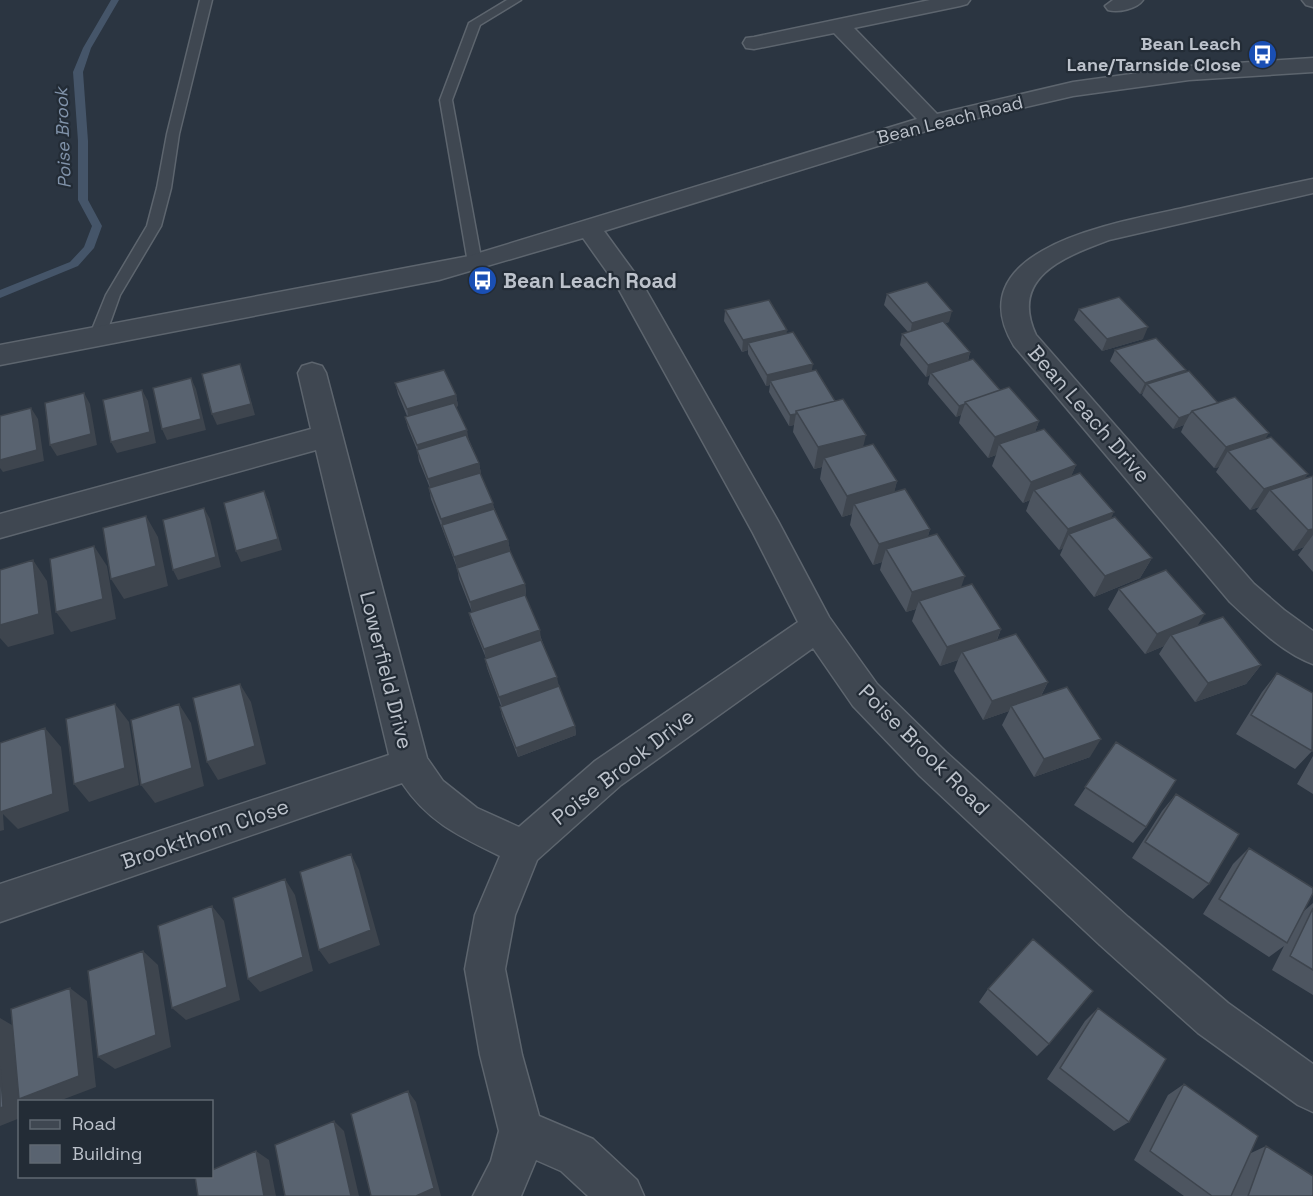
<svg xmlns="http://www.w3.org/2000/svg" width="1313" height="1196" viewBox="0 0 1313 1196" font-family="'Space Grotesk',sans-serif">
<rect width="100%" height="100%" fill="#2b3541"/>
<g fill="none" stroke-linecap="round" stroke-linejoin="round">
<path fill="#455569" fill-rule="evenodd" d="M111,0H119L91,48L83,72L88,141V200L102,226L94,248L78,266L0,298V290L70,262L84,247L92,226L78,200V141L73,72L83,48Z"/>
<defs>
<path id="lane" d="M200,0H212L179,134L171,188L161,226L120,295L105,337L102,341H92L89,337L106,295L147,226L157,188L167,134Z
M507,0H521L480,25L452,100L482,263L475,268L468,263L440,100L469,23Z"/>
<path id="street" d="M930,0H970L967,4L960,6L854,28L937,114L1073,82L1189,66L1313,58V72L1189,80L1073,96L939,127L604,231L642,283L778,521L829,617L877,684L946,752L1128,917L1228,1003L1313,1064V1112L1298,1105L1198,1033L1100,945L920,776L853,706L813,648L621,785L537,860L515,915L505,969L522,1055L539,1116L593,1139L637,1180L644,1196H588L561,1171L536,1160L521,1196H473L491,1161L499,1131L480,1055L465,969L475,915L500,856C459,836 428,822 402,783L0,922V884L389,755L316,450L0,538V514L311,429L298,373L302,366L312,363L322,366L326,373L427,758L443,781L477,808L519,827L595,761L798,622L753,533L617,286L583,238L439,280L0,365V345L469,256L917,119L834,33L754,49L746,48L743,43L746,38L754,37Z
M1113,0H1143C1137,9 1118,13 1108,10L1105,6Z
M1302,0H1313V7L1306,5Z
M1313,179V193L1109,240C1064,257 1009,277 1036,335L1254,584L1284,610L1313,631V664C1282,653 1255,625 1230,602L1014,346C954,247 1122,222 1183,208C1226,198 1270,188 1313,179Z"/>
</defs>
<use href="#lane" stroke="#5d656e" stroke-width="3"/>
<use href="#street" stroke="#5d656e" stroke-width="3"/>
<use href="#lane" fill="#3f4751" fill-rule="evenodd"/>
<use href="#street" fill="#3f4751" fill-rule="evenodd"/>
</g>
<path fill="#4d5560" d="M887,294L949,322L945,323L970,352L968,361L1000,390L1039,421L1035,432L1076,465L1071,476L1111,519L1152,558L1140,578L1094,597L1060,555L1063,548L1059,550L1026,511L1030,500L1023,503L992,466L996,455L988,458L959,423L961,415L956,417L928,384L930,375L926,377L900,345L902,334L908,332L884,305Z
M1079,309L1143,339L1102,351L1074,320Z
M725,310L787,334L863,447L897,481L894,492L930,529L928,536L960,588L1001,629L997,640L1048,682L1041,696L1090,757L1034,777L1002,725L1009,711L983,720L954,671L958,660L940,666L912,621L916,609L906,612L880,570L882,562L873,565L850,525L852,514L842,517L820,479L822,467L814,469L793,432L794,425L789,426L769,392L770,385L766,386L748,354V350L742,352L724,321Z
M1115,350L1186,370L1185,372L1218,403L1266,438L1305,478L1313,476V572L1298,555L1304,547L1293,551L1256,511L1259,507L1250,510L1216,472L1219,467L1214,468L1181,432L1184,425L1173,429L1142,395L1143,393L1140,394L1110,361Z
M395,383L456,395L458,406L456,407L469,440L479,463L481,474H480L495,510L508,540L510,551L457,568L431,499L429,488H430L419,461L417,450L408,428L405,417L407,416L398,394Z
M457,568L525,584L526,594L525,595L559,686L575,726L576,735L518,757L502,716L500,707L501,706L487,668L485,659L486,658L472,624L469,613L472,612L459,579Z
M1119,589L1198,626L1261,665L1246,684L1195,702L1159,654L1164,646L1145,654L1108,609Z
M1277,673L1313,750L1295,769L1236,734L1262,692Z
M1116,742L1146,827L1133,843L1074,805Z
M1313,756V794L1297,784Z
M1176,794L1209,884L1193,899L1132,858L1162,811Z
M1249,848L1304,911L1313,903V995L1272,970L1284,946L1269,957L1203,914L1233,864Z
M988,989L1049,1044L1037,1056L979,1002Z
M1098,1008L1129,1122L1114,1131L1047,1079L1085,1021Z
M1184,1084L1251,1153L1266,1146L1313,1196H1184L1134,1160L1168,1095Z"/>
<path fill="#3e454e" d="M952,311L949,322L910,335L912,323Z
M1148,327L1143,339L1102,351L1107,339Z
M787,330L786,341L748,343V350L742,352L743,340Z
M970,352L967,363L931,373L930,375L926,377L928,365Z
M240,364L244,375L255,415L217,425L212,414Z
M813,364L811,375L770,381V385L766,386L767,375Z
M1186,370L1181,381L1147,384L1143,393L1140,394L1145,383Z
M191,378L196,389L206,430L167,440L162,429Z
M142,390L148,401L156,443L117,453L111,442Z
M84,393L90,404L97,445L57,456L50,445Z
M456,395L458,406L409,421L407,409Z
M965,404L961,415L956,417L959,406Z
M31,408L38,419L44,461L3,472L0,468V460Z
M796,414L794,425L789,426L790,415Z
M1190,414L1184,425L1173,429L1179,418Z
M1039,421L1031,443L999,444L996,455L988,458L995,437Z
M467,430L469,441L419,455L417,445Z
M1269,433L1256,454L1228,451L1219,467L1214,468L1226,447Z
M866,435L861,456L824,458L822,467L814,469L818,447Z
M479,463L481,474L431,490L428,479Z
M1076,465L1067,486L1034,490L1030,500L1023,503L1031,482Z
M1308,474L1293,495L1270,490L1259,507L1250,510L1264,489Z
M897,481L892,502L854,504L852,514L842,517L847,496Z
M264,491L269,502L282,550L241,562L236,551Z
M493,503L495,513L443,529L441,519Z
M204,508L210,519L221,567L178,580L173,570Z
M1114,512L1104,533L1069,534L1063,548L1059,550L1068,529Z
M146,516L158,537L168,586L124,599L111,579Z
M930,529L924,549H886L882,562L873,565L879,544Z
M1313,529V535L1304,547L1293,551L1308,530Z
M508,540L510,551L457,568L454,557Z
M94,546L107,566L116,619L71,632L56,612Z
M1152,558L1140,578L1094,597L1105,576Z
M33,560L47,581L54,634L8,647L0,638V625Z
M965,576L958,596L919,601L916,609L906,612L912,592Z
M525,584L526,594L472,613L470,602Z
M1205,614L1192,634L1171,635L1164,646L1145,654L1157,634Z
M1001,629L993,649L962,652L958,660L940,666L947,647Z
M540,630L541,640L486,659L484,649Z
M1261,665L1246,684L1195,702L1208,683Z
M557,677L559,687L502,706L499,697Z
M1048,682L1038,701L1011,706L1009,711L983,720L992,701Z
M240,684L251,702L266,764L218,780L207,762Z
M115,704L129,722L139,785L89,802L74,784Z
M179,704L191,723L204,786L155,803L141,785Z
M575,726L576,735L518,757L516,748Z
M45,728L61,747L69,811L18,829L3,814L4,830L0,831V781Z
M1101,739L1090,757L1034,777L1044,759Z
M351,854L359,870L380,945L329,964L319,950Z
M285,879L295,895L313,971L260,992L248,979Z
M212,906L224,921L240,1000L186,1020L172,1008Z
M143,951L158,965L171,1047L115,1069L98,1057Z
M70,988L87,1001L96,1087L59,1101H20V1118L0,1126V1018L17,1028Z
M408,1091L416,1102L441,1196H416Z
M334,1121L344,1131L359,1196H351Z
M256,1151L269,1160L276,1196H264Z"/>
<path fill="#596370" stroke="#3e454e" stroke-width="1.5" d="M927,282L952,311L912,323L887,294Z
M1119,297L1148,327L1107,339L1079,309Z
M769,300L787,330L743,340L725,310Z
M943,321L970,352L928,365L902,334Z
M793,332L813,364L767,375L748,343Z
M1156,338L1186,370L1145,383L1115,350Z
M973,359L1000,390L965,402V404L959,406L931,373Z
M240,364L251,404L212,414L202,374Z
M444,370L456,395L407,409L395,383Z
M816,370L835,401L796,411V414L790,415L770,381Z
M1189,371L1218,403L1192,411L1190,414L1179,418L1147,384Z
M191,378L201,419L162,429L153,388Z
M1009,387L1039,421L995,437L965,402Z
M142,390L150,432L111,442L103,400Z
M84,393L91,434L50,445L45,403Z
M1235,397L1269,433L1226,447L1192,411Z
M843,399L866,435L818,447L796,411Z
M454,403L467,430L417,445L405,417Z
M31,408L37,450L0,460V416Z
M1044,429L1076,465L1031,482L999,444Z
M466,435L479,463L428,479L417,450Z
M1271,437L1308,474L1264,489L1228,451Z
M873,444L897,481L847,496L824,458Z
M480,473L493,503L441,519L429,488Z
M1080,473L1114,512L1068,529L1034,490Z
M1313,476V529L1308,530L1270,490Z
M905,489L930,529L879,544L854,504Z
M264,491L278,539L236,551L224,503Z
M204,508L216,557L173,570L163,520Z
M494,509L508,540L454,557L442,525Z
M146,516L156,566L111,579L103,528Z
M1115,517L1152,558L1105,576L1069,534Z
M937,534L965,576L912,592L886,549Z
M94,546L103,599L56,612L50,559Z
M510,551L525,584L470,602L457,568Z
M33,560L39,614L0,625V570Z
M1166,570L1205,614L1157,634L1119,589Z
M972,584L1001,629L947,647L919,601Z
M525,595L540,630L484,649L469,613Z
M1223,617L1261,665L1208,683L1171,635Z
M1016,634L1048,682L992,701L962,652Z
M541,640L557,677L499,697L485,659Z
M1277,673L1313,693L1312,751L1251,715Z
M240,684L255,746L207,762L193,698Z
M559,686L575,726L516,748L500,707Z
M1067,687L1101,739L1044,759L1011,706Z
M115,704L125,768L74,784L66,719Z
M179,704L192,768L141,785L131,720Z
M45,728L53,794L0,812V743Z
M1116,742L1176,780L1146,827L1085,787Z
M1176,794L1239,834L1209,884L1145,842Z
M1249,848L1313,888V893L1287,943L1219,899Z
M351,854L371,930L319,950L300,872Z
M285,879L303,957L248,979L233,898Z
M212,906L227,987L172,1008L158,926Z
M1313,908V970L1290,956Z
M1033,939L1093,991L1049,1044L988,989Z
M143,951L156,1035L98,1057L88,971Z
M70,988L79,1076L19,1099L11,1009Z
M1098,1008L1166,1059L1129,1122L1060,1068Z
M0,1066L3,1107L0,1108Z
M1184,1084L1258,1136L1231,1196H1212L1150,1151Z
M408,1091L434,1188L416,1196H371L351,1114Z
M334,1121L351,1196H285L275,1145Z
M1266,1146L1313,1176V1196H1248Z
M256,1151L264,1196H198L195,1176H212V1170Z"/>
<defs>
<symbol id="bus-disc" viewBox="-11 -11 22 22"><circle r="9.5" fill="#1a4fb4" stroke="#232c36"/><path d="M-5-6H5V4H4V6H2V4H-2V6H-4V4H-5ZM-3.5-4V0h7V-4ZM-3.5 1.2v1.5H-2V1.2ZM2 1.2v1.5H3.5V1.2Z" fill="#fff"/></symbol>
</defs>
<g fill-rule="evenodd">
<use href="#bus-disc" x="1246" y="38" width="33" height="33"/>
<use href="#bus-disc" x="466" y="264" width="33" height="33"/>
</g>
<g text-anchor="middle" stroke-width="4.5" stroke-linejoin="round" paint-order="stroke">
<g font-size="18" font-weight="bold" fill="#bcc2cb" stroke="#232c36" text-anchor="end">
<text x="1241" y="50">Bean Leach<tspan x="1241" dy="21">Lane/Tarnside Close</tspan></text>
</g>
<g font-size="18" fill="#bcc2cb" stroke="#232c36">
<text transform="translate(950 120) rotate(-14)" y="6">Bean Leach Road</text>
</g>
<g font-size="18" font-style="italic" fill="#8193aa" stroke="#232c36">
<text transform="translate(63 138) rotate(-92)" y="6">Poise Brook</text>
</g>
<g font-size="21" font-weight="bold" fill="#bcc2cb" stroke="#232c36" text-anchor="start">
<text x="503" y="288">Bean Leach Road</text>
</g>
<g font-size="21" fill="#bcc2cb" stroke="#232c36">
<text transform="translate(1089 414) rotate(49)" y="7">Bean Leach Drive</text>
<text transform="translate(386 670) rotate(76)" y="7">Lowerfield Drive</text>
<text transform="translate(924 750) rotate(45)" y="7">Poise Brook Road</text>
<text transform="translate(623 767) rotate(-38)" y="7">Poise Brook Drive</text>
<text transform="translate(205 834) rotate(-19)" y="7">Brookthorn Close</text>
</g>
</g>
<rect x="18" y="1100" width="195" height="78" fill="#232c36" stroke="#606872" stroke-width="1.5"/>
<rect x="30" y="1120" width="30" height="9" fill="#3f4751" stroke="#606872" stroke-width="1.5"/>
<text x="72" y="1130" font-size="18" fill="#bcc2cb">Road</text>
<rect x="30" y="1145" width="30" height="18" fill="#596370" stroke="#606872" stroke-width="1.5"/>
<text x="72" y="1160" font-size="18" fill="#bcc2cb">Building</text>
</svg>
